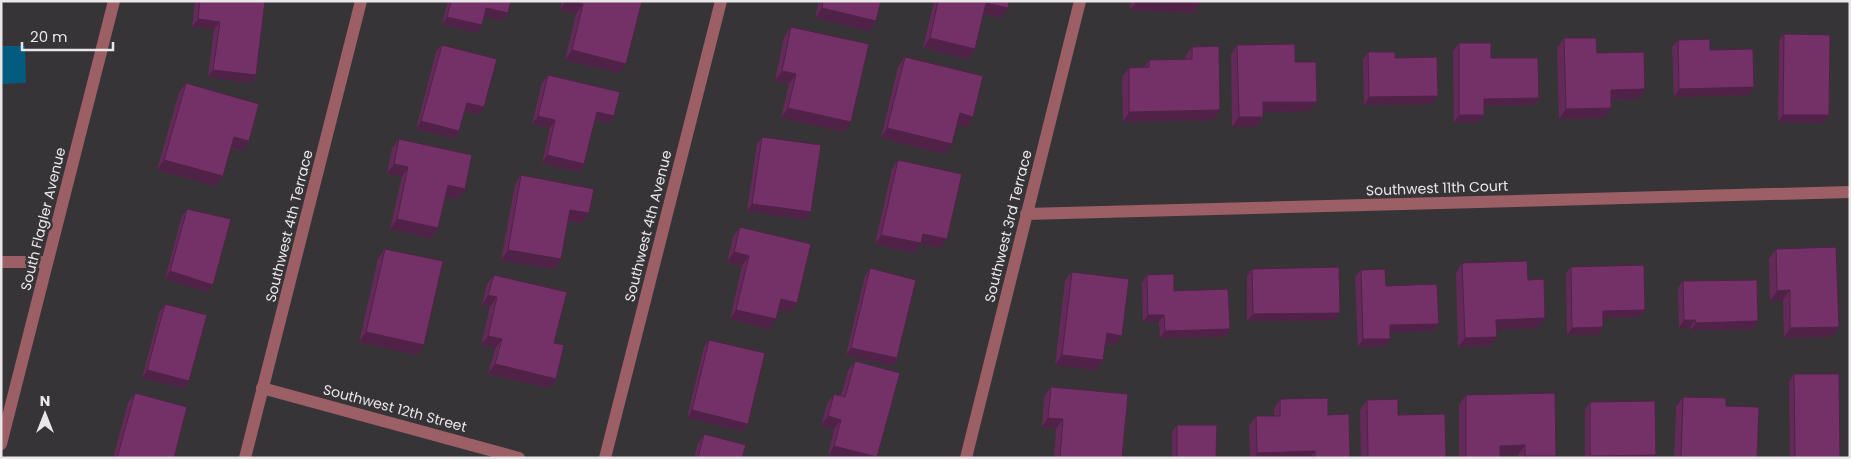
<svg xmlns="http://www.w3.org/2000/svg" width="1851" height="459" viewBox="0 0 1851 459" font-family="Poppins,sans-serif">
<rect width="100%" height="100%" fill="#373437"/>
<path fill="#035c80" d="M1,46H25L26,83L1,84Z"/>
<g fill="none" stroke-linecap="round" stroke-linejoin="round">
<path stroke="#9b5f65" stroke-width="12" d="M1,262H47"/>
<path stroke="#9b5f65" stroke-width="12" d="M1026,214L1850,192
M262,388L519,458
M1,444L114,1
M245,458L361,1
M605,458L721,1
M966,458L1080,1"/>
</g>
<path fill="#632a59" d="M195,1H265L256,75L251,83L208,77L214,29L192,27Z
M448,1H511L503,21L484,16L482,25L477,33L442,24Z
M562,1H642L626,64L619,73L565,60L576,14L560,10Z
M819,1H881L870,31L815,18Z
M934,1H1009L1001,18L983,14L968,59L923,48Z
M1131,1H1200V3L1193,13L1130,10Z
M791,27L844,132L781,118L789,84L775,81L784,37Z
M1784,34L1829,115L1823,123L1778,122L1779,41Z
M1564,38L1597,53L1638,99L1611,100V108L1604,118L1559,119L1557,48Z
M1678,40L1754,87L1748,95L1674,97L1672,47Z
M1459,43L1491,58L1534,105L1484,106V115L1478,122L1454,123L1453,51Z
M442,45L479,115L465,111L459,131L454,138L416,129L436,52Z
M1237,45L1295,62L1310,111L1263,112V117L1256,127H1232L1231,55Z
M1192,47L1220,110L1213,120L1123,122L1122,77L1129,68L1144,67L1149,60L1185,59V57Z
M1368,52L1395,58L1432,104L1364,105L1363,60Z
M905,57L967,127L957,124L952,144L945,154L881,138L898,67Z
M548,75L614,116L609,123L595,120L584,164L579,172L542,163L550,128L532,124L542,83Z
M186,83L242,151L231,148L216,186L157,170L179,93Z
M762,137L806,220L747,211L757,144Z
M399,139L465,189L458,199L445,196L438,228L431,238L390,229L402,177L387,173L392,148Z
M898,160L947,239L940,248L920,244L914,253L875,244L892,169Z
M521,175L582,223L568,221L561,259L554,269L501,260L515,185Z
M187,209L213,285L208,292L165,279L182,216Z
M740,227L797,303L790,312L778,310L769,329L730,319L742,266L727,262L733,237Z
M385,249L417,355L359,342L378,259Z
M1776,249L1839,327L1832,337L1784,338L1783,300L1770,301L1769,259Z
M1462,263L1528,280L1538,328L1497,329L1490,346L1458,347L1456,273Z
M1571,267L1640,317L1603,318L1598,335H1567L1566,274Z
M870,268L897,358L892,366L846,355L865,276Z
M1252,269L1340,313L1335,320L1247,321V276Z
M1361,270L1386,286L1434,331L1390,332L1385,346L1358,347L1355,277Z
M1072,272L1115,345L1105,344L1103,360L1096,370L1055,365L1065,281Z
M494,275L554,343L549,388L488,374L495,349L481,345L490,307L482,305L487,284Z
M1147,275L1174,291L1230,329L1225,337L1160,338L1159,322H1143L1142,283Z
M1683,281L1753,329L1690,330V328H1679L1678,288Z
M165,304L184,388L142,378L160,311Z
M709,340L748,424L743,431L687,418L704,347Z
M855,361L900,373L877,458H835L828,456L834,429L821,426L827,404L834,394L841,396L848,371Z
M1794,374L1840,458H1790L1789,382Z
M1051,387L1122,458H1054L1056,429L1042,427L1044,397Z
M135,393L174,458H113L128,403Z
M1466,395L1556,456L1555,458H1518V455H1500V458H1459V405Z
M1683,397L1726,406L1757,458H1674L1676,407Z
M1280,399L1328,415L1350,458H1250L1249,426L1256,416H1274V409Z
M1367,400L1398,415L1446,458H1361L1360,410Z
M1590,402L1654,458H1585V410Z
M1177,425L1216,458H1172V432Z
M704,434L742,458H694L698,444Z"/>
<path fill="#502248" d="M566,1H571L583,4L576,14L560,10Z
M1137,1H1162L1200,3L1193,13L1130,10Z
M1241,1H1272L1240,2Z
M986,3L1008,8L1001,18L979,13Z
M486,8L508,13L503,21L481,16Z
M822,8L876,21L870,31L815,18Z
M447,17L482,25L477,33L442,24Z
M198,19L220,22L214,29L192,27Z
M930,38L975,49L968,59L923,48Z
M572,50L626,64L619,73L565,60Z
M213,70L256,75L251,83L208,77Z
M782,71L796,74L789,84L775,81Z
M1754,87L1748,95L1674,97L1679,89Z
M1645,89L1638,99L1604,100L1611,90Z
M1438,96L1432,104L1364,105L1369,97Z
M1539,98L1534,105L1478,106L1484,99Z
M1263,102H1317L1310,111L1256,112Z
M467,103L484,107L479,115L462,110Z
M788,108L851,122L844,132L781,118Z
M1611,108L1604,118L1559,119L1566,109Z
M1220,110L1213,120L1123,122L1129,112Z
M597,112L614,116L609,123L591,119Z
M960,113L973,117L967,127L953,123Z
M1459,115H1484L1478,122L1454,123Z
M1783,115H1829L1823,123L1778,122Z
M538,116L555,120L550,128L532,124Z
M1239,117H1263L1256,127H1232Z
M421,121L459,131L454,138L416,129Z
M887,128L952,144L945,154L881,138Z
M234,137L249,141L242,151L227,146Z
M547,155L584,164L579,172L542,163Z
M164,160L223,176L216,186L157,170Z
M394,164L408,167L402,177L387,173Z
M448,185L465,189L458,199L441,195Z
M752,204L811,212L806,220L747,211Z
M570,210L589,213L582,223L564,220Z
M397,219L438,228L431,238L390,229Z
M923,234L947,239L940,248L920,244L914,253L875,244L881,235Z
M508,250L561,259L554,269L501,260Z
M734,252L749,256L742,266L727,262Z
M170,271L213,285L208,292L165,279Z
M1790,290L1783,300L1770,301L1777,291Z
M488,295L497,297L490,307L482,305Z
M781,299L797,303L790,312L774,309Z
M736,310L776,319L769,329L730,319Z
M1645,310L1640,317L1597,318L1603,311Z
M1340,313L1335,320L1247,321L1253,314Z
M1148,315H1164L1159,322H1143Z
M1545,318L1538,328L1489,330L1496,320Z
M1684,320H1695L1690,328H1679Z
M1758,321L1753,329L1690,330L1696,323Z
M1439,324L1434,331L1385,333L1390,325Z
M1603,327L1598,335H1567L1572,328Z
M1839,327L1832,337L1784,338L1790,328Z
M1230,329L1225,337L1160,338L1165,331Z
M366,332L424,345L417,355L359,342Z
M1107,333L1122,336L1115,345L1100,343Z
M488,336L502,339L495,349L481,345Z
M1497,337L1490,346L1458,347L1465,338Z
M1363,339H1390L1385,346L1358,347Z
M851,348L897,358L892,366L846,355Z
M1062,355L1103,360L1096,370L1055,365Z
M495,364L556,379L549,388L488,374Z
M147,370L189,381L184,388L142,378Z
M692,410L748,424L743,431L687,418Z
M828,416L841,420L834,429L821,426Z
M1048,418L1063,419L1056,429L1042,427Z
M1525,445L1518,455H1493L1500,446Z
M834,446L877,457L835,458L828,456Z
M1315,451L1310,458H1254L1257,453Z
M1656,455L1654,458H1589L1590,456Z
M1525,456H1556L1555,458H1524Z
M1681,457L1720,458H1680Z"/>
<path fill="#733167" stroke="#502248" d="M200,1H265L256,75L213,70L220,22L198,19Z
M451,1H511L508,13L486,8L482,25L447,17Z
M571,1H642L626,64L572,50L583,4Z
M823,1H881L876,21L822,8Z
M938,1H1009L1008,8L986,3L975,49L930,38Z
M1162,1H1200V3Z
M791,27L869,44L851,122L788,108L796,74L782,71Z
M1784,34L1830,35L1829,115H1783Z
M1564,38H1596L1597,53L1644,52L1645,89L1611,90V108L1566,109Z
M1710,39V50L1753,49L1754,87L1679,89L1678,40Z
M1459,43H1491V58H1538L1539,98L1484,99V115H1459Z
M1295,44V62H1316L1317,102H1263V117H1239L1237,45Z
M442,45L497,59L484,107L467,103L459,131L421,121Z
M1219,46L1220,110L1129,112V68L1149,67V60L1192,59V47Z
M1368,52H1395V58L1437,57L1438,96L1369,97Z
M905,57L983,76L973,117L960,113L952,144L887,128Z
M548,75L620,92L614,116L597,112L584,164L547,155L555,120L538,116Z
M186,83L259,104L249,141L234,137L223,176L164,160Z
M762,137L821,145L811,212L752,204Z
M399,139L472,155L465,189L448,185L438,228L397,219L408,167L394,164Z
M898,160L962,174L947,239L923,234L921,243L881,235Z
M521,175L594,189L589,213L570,210L561,259L508,250Z
M187,209L231,219L213,285L170,271Z
M740,227L811,244L797,303L781,299L776,319L736,310L749,256L734,252Z
M1836,247L1839,327L1790,328V290L1777,291L1776,249Z
M385,249L443,261L424,345L366,332Z
M1527,261L1528,280L1544,279L1545,318L1496,320L1497,337L1465,338L1462,263Z
M1644,265L1645,310L1603,311V327L1572,328L1571,267Z
M1339,267L1340,313L1253,314L1252,269Z
M870,268L916,280L897,358L851,348Z
M1385,269L1386,286L1437,284L1439,324L1390,325V339H1363L1361,270Z
M1072,272L1129,279L1122,336L1107,333L1103,360L1062,355Z
M1174,274V291L1228,289L1230,329L1165,331L1164,315H1148L1147,275Z
M494,275L567,292L554,343L564,345L556,379L495,364L502,339L488,336L497,297L488,295Z
M1757,280L1758,321L1696,323L1695,320H1684L1683,281Z
M165,304L207,315L189,381L147,370Z
M709,340L765,353L748,424L692,410Z
M855,361L900,373L877,457L834,446L841,420L828,416L834,394L845,397Z
M1794,374H1839L1840,458H1795Z
M1051,387L1128,394L1122,458H1060L1063,419L1048,418Z
M135,393L187,407L174,458H117Z
M1555,393L1556,456H1525V445L1500,446V458H1466V395Z
M1683,397L1726,398V406L1759,407L1757,458L1681,457Z
M1328,398V415L1349,414L1350,458H1315V451L1257,453L1256,416H1280V399Z
M1398,399V415L1445,414L1446,458H1368L1367,400Z
M1655,401L1656,455L1590,456V402Z
M1177,425H1217L1216,458H1177Z
M704,434L746,445L742,458H698Z"/>
<g text-anchor="middle" stroke-width="5" stroke-linejoin="round" paint-order="stroke">
<g font-size="14" fill="#e9e7e9" stroke="#373437">
<text transform="translate(1437 188) rotate(-2)" y="5">Southwest 11th Court</text>
<text transform="translate(43 219) rotate(-76)" y="5">South Flagler Avenue</text>
<text transform="translate(289 226) rotate(-76)" y="5">Southwest 4th Terrace</text>
<text transform="translate(648 226) rotate(-76)" y="5">Southwest 4th Avenue</text>
<text transform="translate(1008 226) rotate(-76)" y="5">Southwest 3rd Terrace</text>
<text transform="translate(395 408) rotate(15)" y="5">Southwest 12th Street</text>
</g>
</g>
<rect width="1851" height="459" fill="none" stroke="#e9e7e9" stroke-width="5"/>
<g transform="translate(45 414)" stroke="#373437" stroke-width="4" paint-order="stroke">
<path d="M0-4L9 19L0 12L-9 19Z" fill="#e9e7e9"/>
<text y="-8" font-size="14" font-weight="bold" text-anchor="middle" fill="#e9e7e9">N</text>
</g>
<path d="M22 42v8h91v-8" fill="none" stroke="#e9e7e9" stroke-width="2.5"/>
<text x="30" y="42" font-size="15" fill="#e9e7e9" stroke="#373437" stroke-width="4" paint-order="stroke">20 m</text>
</svg>
